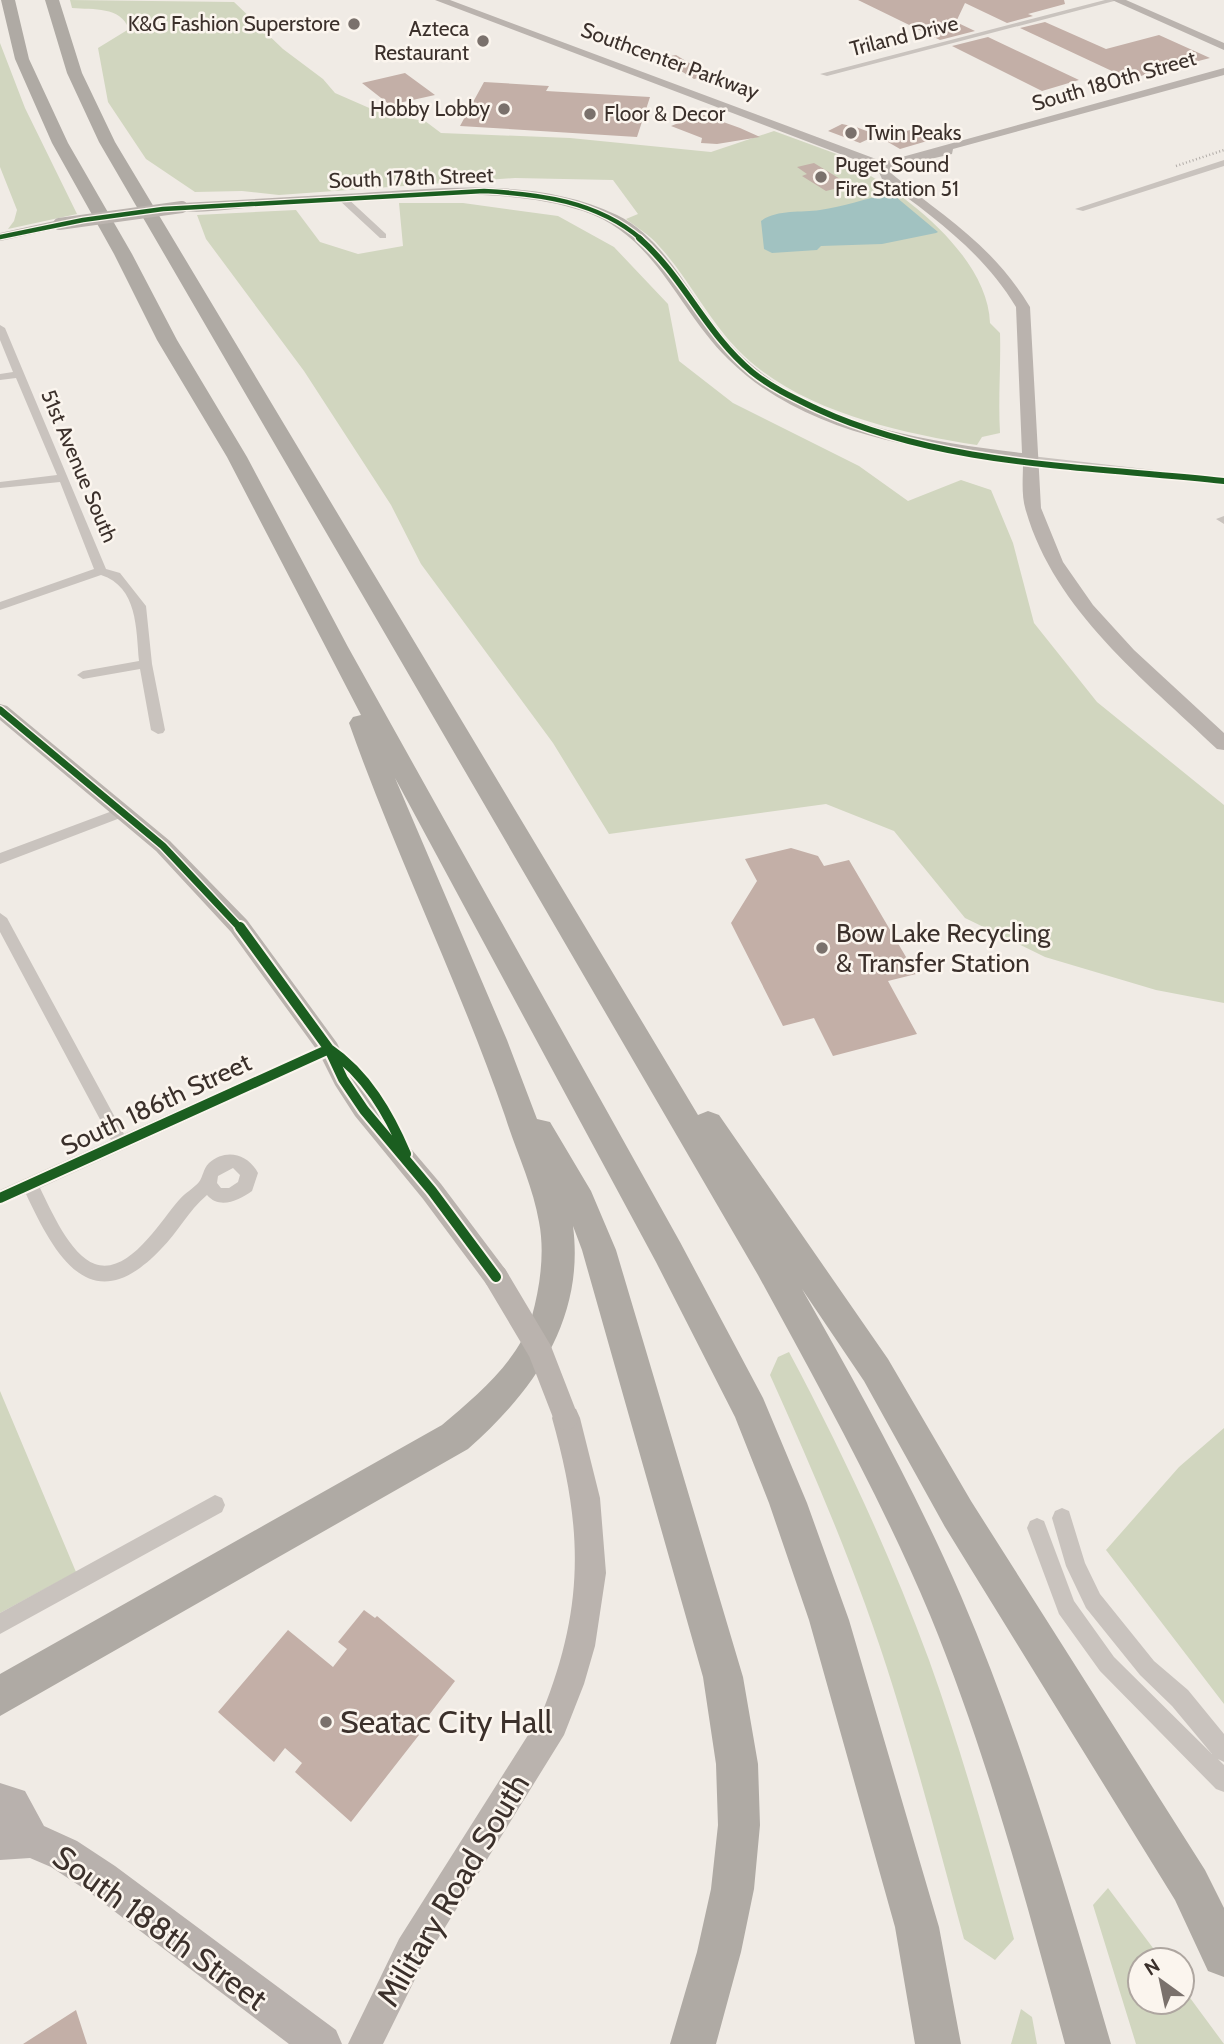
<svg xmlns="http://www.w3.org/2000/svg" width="1224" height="2044" viewBox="0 0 1224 2044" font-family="Cabin,sans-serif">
<rect width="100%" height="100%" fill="#f0ebe5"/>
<path fill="#d1d6bf" d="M70,0L234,2L283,49L323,79L335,93L383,114L425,121L441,133L570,138L711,152L774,131L853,160L855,167C908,195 988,258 990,323L1000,333C1001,367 998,399 1000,433L982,437L977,445C896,432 796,410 737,349C707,318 688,277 659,246C650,235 636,227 626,219L638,214L613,180L515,178L279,195L242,191L195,192L146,159L108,102L98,48L129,29C120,6 94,10 72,8Z
M0,43L25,108L77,214L8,229L14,221L17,210L0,167Z
M399,203H463L558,216L614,247L668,304L679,361L733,403L859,466L908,501L961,480L991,490L1013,543L1034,623L1097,702L1224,805V1003L1156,990L1045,957L965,918L894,831L826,804L609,834L553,743L421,564L391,505L304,371L206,239L197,215L296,210L320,242L358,254L403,246Z
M789,1352C842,1451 890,1554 929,1660C962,1752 988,1846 1014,1939L995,1960L964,1939C941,1854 919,1770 893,1687C860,1580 816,1477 770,1375L778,1357Z
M0,1391L76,1572L0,1613Z
M1224,1428V1704L1106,1550L1179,1467Z
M1108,1888L1162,1960H1140V2002H1182V1987L1224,2044H1136L1093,1905Z
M1021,2009L1032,2017L1037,2044H1011Z"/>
<path fill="#a1c2c1" d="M890,194L896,197L938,232L936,233L882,244L821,246L817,250L772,253L764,249L761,221C777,209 801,213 820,210C843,207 866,198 890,194Z"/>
<path fill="#c3afa7" d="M858,0H1064L1065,4L1028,14L1033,16L1007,23L965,3L956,22L975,31L940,40Z
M1045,22L1106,49L1159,35L1210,58L1129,79L1020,28Z
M988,37L1079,80L1042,91L952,46Z
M676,55L694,66L710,75L694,79L660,58Z
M405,73L435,95L390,105L362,83Z
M484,82L549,86L546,91L650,97L637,137L460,126Z
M701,114L740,128L760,137L717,144L701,143L702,138L671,126Z
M842,124L856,127L877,135L860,143L828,131Z
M910,130L920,131L934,139L900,149L881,138Z
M814,163L850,185L826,191L802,176L807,174L797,167Z
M791,848L818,856L824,866L849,860L916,974L888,981L917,1034L833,1056L814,1018L783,1026L731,923L757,881L745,859Z
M364,1610L375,1618L377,1616L455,1681L416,1732L419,1735L351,1822L295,1772L302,1763L285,1748L274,1762L218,1712L288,1630L333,1667L347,1649L338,1642Z
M76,2010L87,2044H23Z"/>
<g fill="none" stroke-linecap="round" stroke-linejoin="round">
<path fill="#c9c3be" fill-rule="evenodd" d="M1105,0H1118L827,76L820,74Z
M1224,160V166L1083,211L1075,209Z
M339,196H345L386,234V238H380L339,200Z
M0,325L5,328L106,569L120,573L146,606L152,664L165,730L163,733L158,734L151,730L140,669L83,679L77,675L83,671L139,661C136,629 138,587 101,575L0,610V602L94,569L60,482L0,488V482L57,475L16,378L0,380V374L13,372L0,340Z
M1031,456L1224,478V484L1027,461V457Z
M1224,516V524L1216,519Z
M123,807L128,809L130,812L128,815L0,864V853Z
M0,913L7,918L124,1134L323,1045H335L337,1049L335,1053L40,1188C51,1210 70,1255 95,1264C129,1276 161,1220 179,1200C185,1193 194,1188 199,1182C203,1177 203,1169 209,1163C226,1148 248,1154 258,1173L252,1191C239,1200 220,1210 207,1195C188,1211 178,1232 161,1249C92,1322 56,1258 26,1194L0,1205V1190L111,1140L0,932ZM233,1168L240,1175L238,1182L229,1188H221L217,1183L218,1176Z
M215,1495L222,1498L225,1505L222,1512L0,1634V1613Z
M1062,1508L1069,1511L1085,1563L1100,1594L1154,1661L1188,1690L1224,1734V1762L1218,1759L1224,1765V1792L1216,1789L1100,1671L1059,1614L1027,1528L1030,1521L1037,1518L1044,1521L1074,1601L1114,1657L1212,1754L1172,1706L1140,1675L1086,1608L1066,1566L1052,1518L1055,1511Z"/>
<path fill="#bab3ae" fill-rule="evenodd" d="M435,0H450L884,162L1224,68V75L953,149L952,154L896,167L902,171L900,174H892C946,219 991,243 1030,307L1041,508L1063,562L1093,605L1134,650L1224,733V750L1217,749C1144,679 1055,611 1026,511C1021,496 1023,478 1023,463C922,450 804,435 728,359C678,310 655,234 583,211C491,181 364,200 267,206C241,207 202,215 177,210V204L182,203C242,200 302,196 362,193C447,188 537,177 617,215C666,239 690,297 724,337C796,423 918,440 1022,453L1016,307C983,252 932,216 882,179L877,168Z
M1112,0H1126L1224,43V50Z
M59,220L64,221V227L0,241V233Z
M0,704L7,706L170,841L247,920L337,1043L351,1072L372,1103L441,1184L505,1269L509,1277L505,1285L496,1288L487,1285L423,1199L355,1116L335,1085L319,1053L231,932L156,851L0,720Z
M566,1405L576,1409L580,1418L600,1498L606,1573L595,1646L584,1684L564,1735L423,1963L383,2044H348L399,1939L542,1713C585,1606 583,1528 552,1418L556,1409Z"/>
<path fill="#b8b1ad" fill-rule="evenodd" d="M0,1783L25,1791L44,1826L77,1841L115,1866L336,2030L342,2044H289L89,1892L51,1867L30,1858L0,1860Z"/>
<path fill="#afaaa4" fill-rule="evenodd" d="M1,0H15L29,59L68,143L132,254L177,340L247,457L348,647L680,1242L763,1398L807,1503L849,1620L939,1927L961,2044H915L895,1927L809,1620L769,1503L735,1417L656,1262L395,778L507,1040L537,1119L550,1122L591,1191L616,1250L743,1677L758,1764L760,1825L754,1889L741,1952L716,2044H670L697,1952L711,1889L718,1825L716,1764L703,1677L582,1250L573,1226C585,1319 534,1391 468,1449L0,1716V1674L442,1425C476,1396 519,1361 532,1316C540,1287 545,1252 539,1222C533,1186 516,1151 505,1116C459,983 396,856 349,723L353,717L361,715L227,457L157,340L114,254L52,143L15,59Z
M45,0H59L82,73L115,142L698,1115L708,1111L719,1115L888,1359L971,1501L1205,1870L1224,1908V1977L1208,1971L1175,1900L945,1527L864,1381L802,1289C859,1389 915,1490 961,1596C1023,1741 1067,1892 1111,2044H1065C1026,1900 987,1754 930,1615C881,1498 819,1387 758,1275L99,142L67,73Z"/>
<path stroke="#b1aca8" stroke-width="2.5" stroke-dasharray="1 2.5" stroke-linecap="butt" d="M1176,166L1224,150"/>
<path stroke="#bab3ae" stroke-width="12" d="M59,224L182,207"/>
<path stroke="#bab3ae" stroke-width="24" d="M496,1277L540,1351L566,1418"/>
<defs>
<path id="cycleway-far3" d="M0,237L83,220L163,209L484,191C539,194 597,201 641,239"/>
<path id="cycleway-far2" d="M639,238C683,276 706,334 752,372C772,388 794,398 817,409C943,467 1088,466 1224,481"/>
<path id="cycleway-far1" d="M0,710L163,846L241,929"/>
<path id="cycleway" d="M240,927L329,1049L343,1079L364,1110L432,1191L496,1277
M329,1049C366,1074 389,1114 406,1154
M0,1198L329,1049"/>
</defs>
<use href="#cycleway-far3" stroke="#fbf5ee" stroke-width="7"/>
<use href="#cycleway-far2" stroke="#fbf5ee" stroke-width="9"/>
<use href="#cycleway-far1" stroke="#fbf5ee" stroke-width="10"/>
<use href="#cycleway" stroke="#fbf5ee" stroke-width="14"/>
<use href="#cycleway-far3" stroke="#1b5e20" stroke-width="4.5"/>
<use href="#cycleway-far2" stroke="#1b5e20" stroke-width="6"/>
<use href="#cycleway-far1" stroke="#1b5e20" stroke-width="7"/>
<use href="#cycleway" stroke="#1b5e20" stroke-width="10"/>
</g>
<g fill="#7a716c" stroke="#fbf5ee" stroke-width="2.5">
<circle cx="354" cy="24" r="7"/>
<circle cx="483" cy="41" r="7"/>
<circle cx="504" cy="109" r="7"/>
<circle cx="590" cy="114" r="7"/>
<circle cx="851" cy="133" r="7"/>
<circle cx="821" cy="177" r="7"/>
<circle cx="822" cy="948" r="7"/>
<circle cx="326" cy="1722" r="7"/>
</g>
<g text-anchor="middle" stroke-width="5" stroke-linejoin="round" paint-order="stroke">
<g font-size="21" fill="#3b302b" stroke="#fbf5ee" text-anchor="end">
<text x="340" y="31">K&amp;G Fashion Superstore</text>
<text x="469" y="36">Azteca<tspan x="469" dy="24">Restaurant</tspan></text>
<text x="490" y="116">Hobby Lobby</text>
<text x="604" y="121" text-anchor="start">Floor &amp; Decor</text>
<text x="865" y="140" text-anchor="start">Twin Peaks</text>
<text x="835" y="172" text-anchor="start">Puget Sound<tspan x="835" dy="24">Fire Station 51</tspan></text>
</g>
<g font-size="21" fill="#3b302b" stroke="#fbf5ee">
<text transform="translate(904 36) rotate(-14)" y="7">Triland Drive</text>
<text transform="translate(670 61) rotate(20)" y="7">Southcenter Parkway</text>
<text transform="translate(1114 81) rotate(-16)" y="7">South 180th Street</text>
<text transform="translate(411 178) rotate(-2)" y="7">South 178th Street</text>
<text transform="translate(79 466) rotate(67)" y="7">51st Avenue South</text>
</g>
<g font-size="26" fill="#3b302b" stroke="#fbf5ee" text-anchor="start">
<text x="836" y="942">Bow Lake Recycling<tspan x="836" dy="30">&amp; Transfer Station</tspan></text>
</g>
<g font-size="26" fill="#3b302b" stroke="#fbf5ee">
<text transform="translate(156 1104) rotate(-25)" y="9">South 186th Street</text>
</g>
<g font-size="32" fill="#3b302b" stroke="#fbf5ee" text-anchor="start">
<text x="340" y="1733">Seatac City Hall</text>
</g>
<g font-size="32" fill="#3b302b" stroke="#fbf5ee">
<text transform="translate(453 1890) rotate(-59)" y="11">Military Road South</text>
<text transform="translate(160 1928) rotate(36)" y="11">South 188th Street</text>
</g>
</g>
<g transform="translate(1161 1981) rotate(327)"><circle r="33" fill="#fbf5ee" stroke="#aea6a0" stroke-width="2"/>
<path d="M0-5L12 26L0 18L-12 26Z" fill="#7a716c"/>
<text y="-10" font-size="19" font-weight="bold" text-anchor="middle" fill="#3b302b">N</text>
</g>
</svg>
